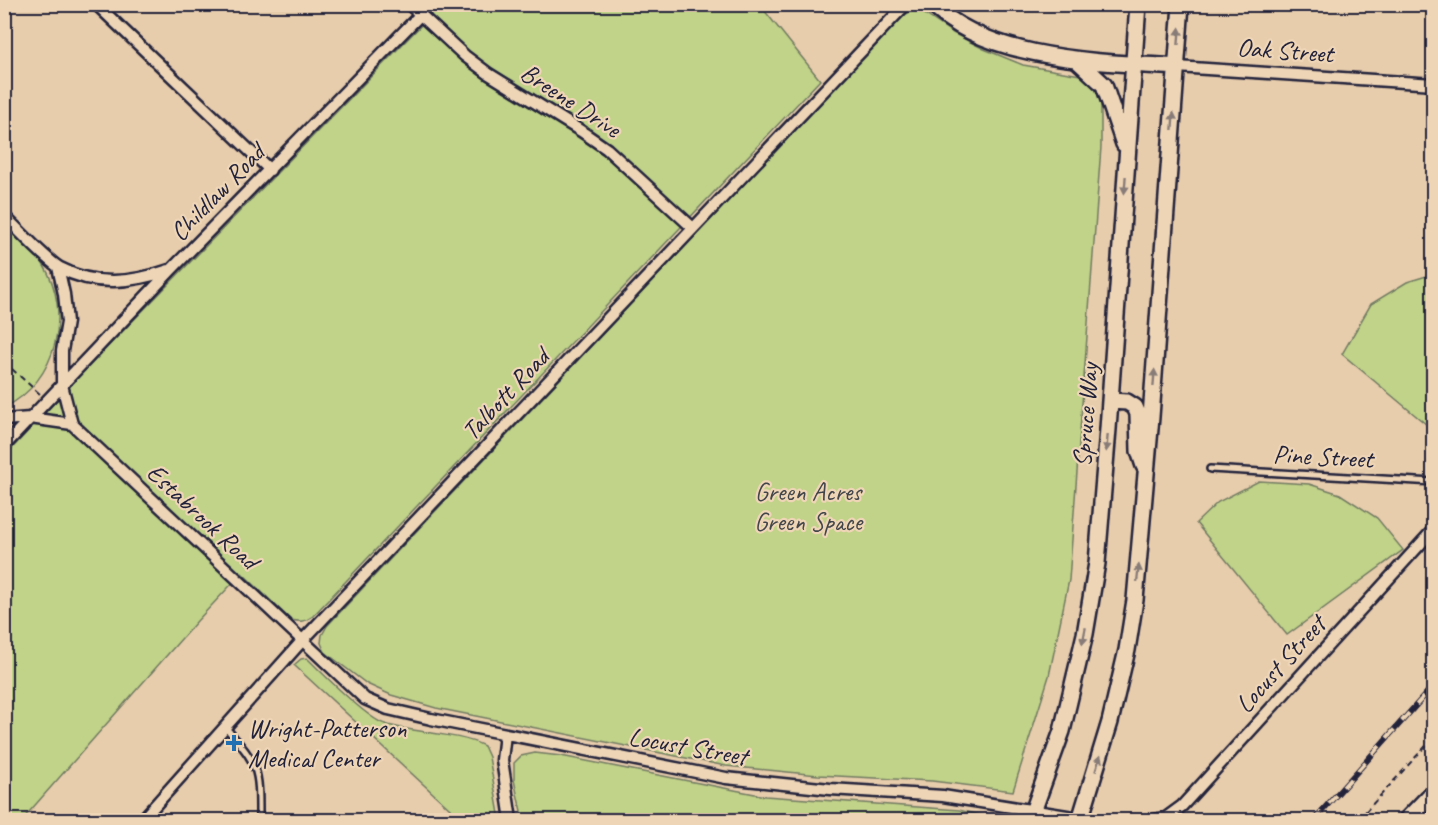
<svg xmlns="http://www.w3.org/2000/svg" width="1438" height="825" viewBox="0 0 1438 825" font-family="Caveat,sans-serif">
<rect width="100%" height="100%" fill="#e8cdac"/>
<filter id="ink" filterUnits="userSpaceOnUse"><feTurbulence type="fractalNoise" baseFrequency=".0167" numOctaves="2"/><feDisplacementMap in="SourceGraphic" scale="12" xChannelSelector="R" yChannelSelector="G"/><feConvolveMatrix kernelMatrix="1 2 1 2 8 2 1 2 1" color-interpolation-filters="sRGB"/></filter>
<g filter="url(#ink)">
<path fill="#c0d388" stroke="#717a62" stroke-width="1.5" d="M421,5H760L820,80L313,616C305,622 300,622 291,620L242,573L197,621L22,820H4V457L84,371L431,15Z
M917,9L953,33L984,49L1023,65L1086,76L1096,84L1101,95V147L1069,580L1049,676L1013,791L932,781L818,775L726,766L436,708L391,695L367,684L325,652L321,643L322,635L327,626L859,62C871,49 901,12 917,9Z
M4,224C17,236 34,248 43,264C73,312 57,382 5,407Z
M1433,274H1434L1433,430L1342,354L1371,304L1407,282Z
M1259,481L1309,484L1340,494L1377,518L1403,550L1287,635L1196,523L1218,502Z
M307,658C322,673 367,719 385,724C414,733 459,733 484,746L489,757L500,820H462L294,665L301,659Z
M535,753L561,756L765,796L959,810L999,820H523L514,780V763L521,756Z"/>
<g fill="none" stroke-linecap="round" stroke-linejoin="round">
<defs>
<path id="lane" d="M1210,469L1434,482
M226,728C260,766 259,770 259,820"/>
<path id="street" d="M96,4L270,170
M409,4L465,56L489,74L581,131L607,149L693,228
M1177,67L1434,84
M4,216C18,229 46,260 60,268C96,287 131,283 169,270
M58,267L64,294L67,322L62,351V385L72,424L365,699L388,709L431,719L726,778L830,789L943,796L1092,820
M4,420L30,418L72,424
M4,446L172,269L420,15
M505,734L502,760L511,820
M142,820L302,641L906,4
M1154,820L1167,817L1182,806L1434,529"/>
<path id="secondary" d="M932,4C987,61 1103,62 1177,67
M1077,60L1104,85L1124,144
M1110,401L1127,402L1135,407L1138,414L1139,451L1144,466
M1030,820L1062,731L1085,634L1097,563L1108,429L1138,4
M1080,820L1110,722L1127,650L1135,600L1151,417L1181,4"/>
<path id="primary" d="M1407,820L1434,792"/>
</defs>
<use href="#lane" stroke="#22223b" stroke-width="10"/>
<use href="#street" stroke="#22223b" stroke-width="15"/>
<use href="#secondary" stroke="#22223b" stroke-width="20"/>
<use href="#primary" stroke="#22223b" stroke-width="21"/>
<path stroke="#22223b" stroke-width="2" stroke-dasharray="6 4.5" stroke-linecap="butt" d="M4,362L40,394
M1358,820L1434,737"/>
<use href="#lane" stroke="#eed5b6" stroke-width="5"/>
<use href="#street" stroke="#eed5b6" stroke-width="10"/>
<use href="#secondary" stroke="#eed5b6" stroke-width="15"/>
<use href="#primary" stroke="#eed5b6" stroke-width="16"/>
<defs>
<path id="rail" d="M1314,820L1434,685"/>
</defs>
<use href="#rail" stroke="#22223b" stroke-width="6"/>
<use href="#rail" stroke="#eed5b6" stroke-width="4" stroke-dasharray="11" stroke-linecap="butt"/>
</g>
<defs><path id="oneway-solid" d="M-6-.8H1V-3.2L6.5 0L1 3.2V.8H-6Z" transform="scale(1.5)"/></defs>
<g fill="#887c78">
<use href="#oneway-solid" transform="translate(1179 36) rotate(-86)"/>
<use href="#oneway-solid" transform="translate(1173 121) rotate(-86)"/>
<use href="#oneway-solid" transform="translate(1125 185) rotate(94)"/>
<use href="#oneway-solid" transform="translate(1154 378) rotate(-86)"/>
<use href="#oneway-solid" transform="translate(1107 443) rotate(95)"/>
<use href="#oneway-solid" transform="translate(1138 573) rotate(-84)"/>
<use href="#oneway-solid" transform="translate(1084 636) rotate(101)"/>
<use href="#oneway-solid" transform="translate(1098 763) rotate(-73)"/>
</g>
</g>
<path fill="#1f6fb2" stroke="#eed5b6" stroke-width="2" d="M231 734h6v6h6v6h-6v6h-6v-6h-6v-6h6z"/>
<g text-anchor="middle" stroke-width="4.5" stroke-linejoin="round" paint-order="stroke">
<g font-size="26" fill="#22223b" stroke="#eed5b6">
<text transform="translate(1285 50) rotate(4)" y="9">Oak Street</text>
<text transform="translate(571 100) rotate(33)" y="9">Breene Drive</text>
<text transform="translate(217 192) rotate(-46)" y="9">Childlaw Road</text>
<text transform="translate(505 394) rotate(-47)" y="9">Talbott Road</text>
<text transform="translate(1085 415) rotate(-86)" y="9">Spruce Way</text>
<text transform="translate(1323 456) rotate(3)" y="9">Pine Street</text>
<text transform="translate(203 516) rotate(43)" y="9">Estabrook Road</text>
<text transform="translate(1280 664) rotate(-48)" y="9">Locust Street</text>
<text transform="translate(688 746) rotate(10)" y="9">Locust Street</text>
</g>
<g font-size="26" fill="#42454a" stroke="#eed5b6">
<text x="808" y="500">Green Acres<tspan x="808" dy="30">Green Space</tspan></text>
</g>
<g font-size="26" fill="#22223b" stroke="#eed5b6" text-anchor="start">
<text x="248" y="737">Wright-Patterson<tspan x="248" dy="30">Medical Center</tspan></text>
</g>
</g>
<rect width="1438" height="825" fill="none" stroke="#eed5b6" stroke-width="24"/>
<rect x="12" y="12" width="1414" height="801" fill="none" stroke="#22223b" stroke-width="2" filter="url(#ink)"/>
</svg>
